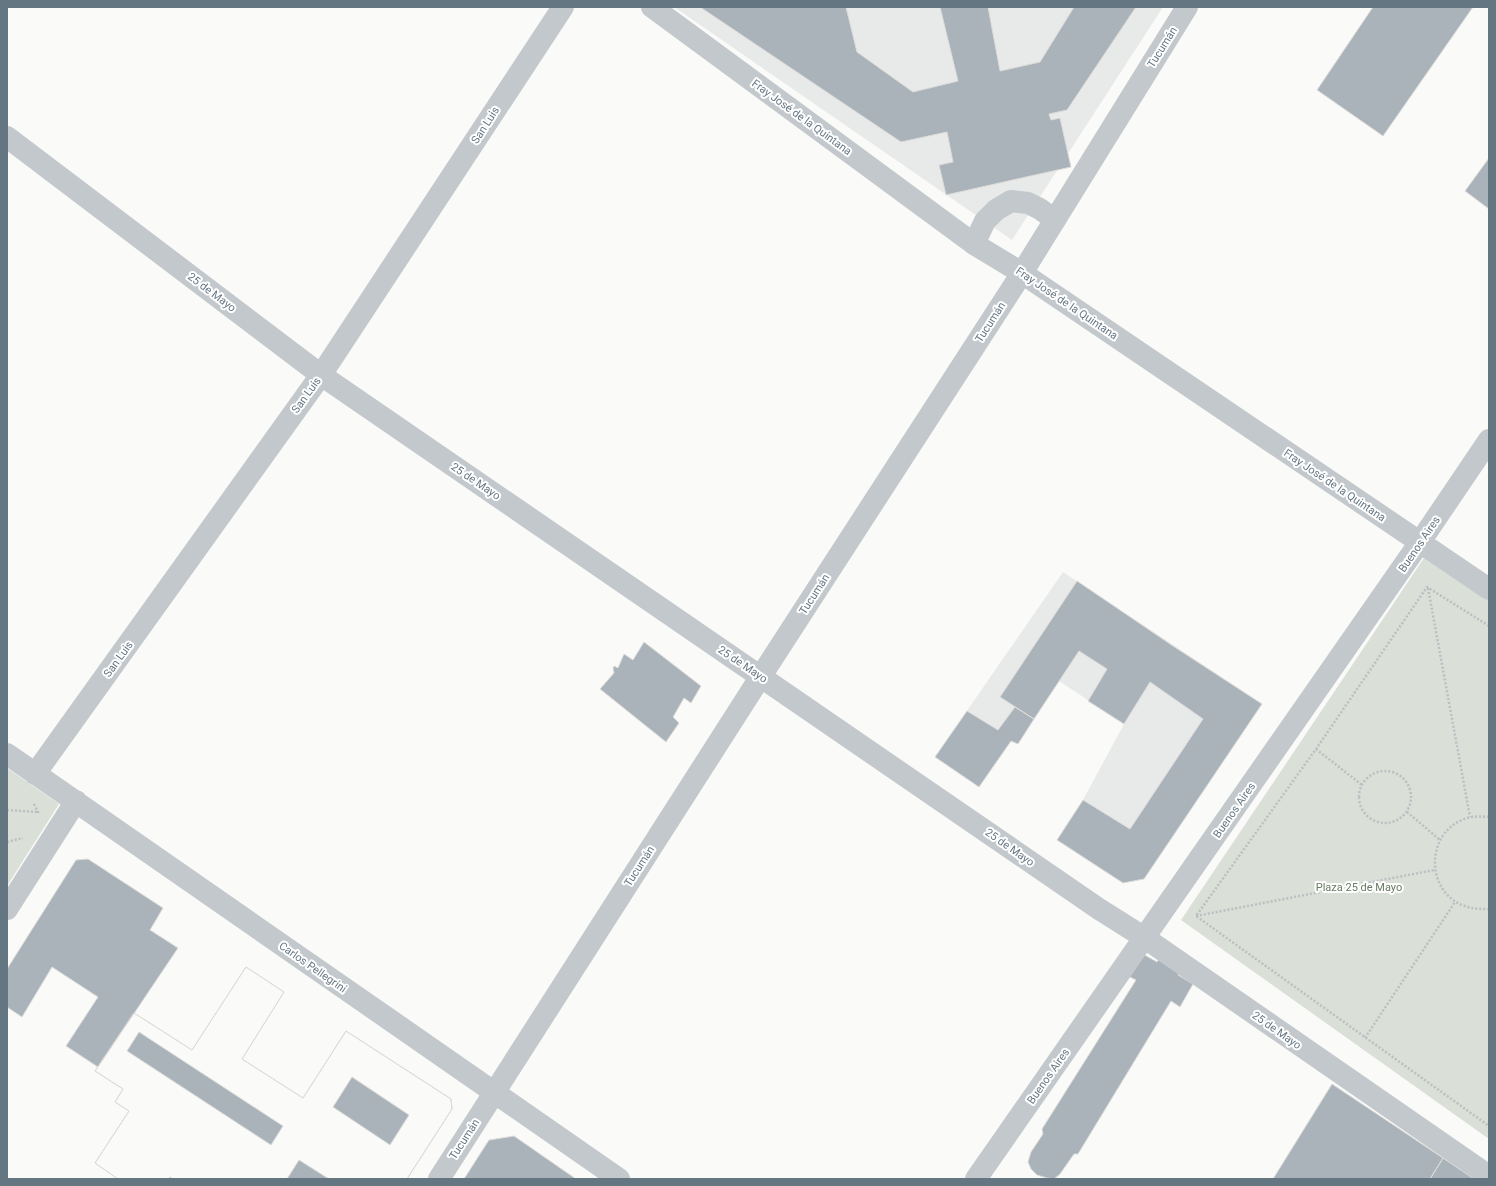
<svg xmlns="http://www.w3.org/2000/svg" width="1496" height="1186" viewBox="0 0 1496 1186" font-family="Roboto,sans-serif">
<rect width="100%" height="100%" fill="#fafaf8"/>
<path fill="#e8e9e9" d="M674,7H1163L1012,240Z
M1063,572L1262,704L1144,879L1057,840L1083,800L1124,724L1059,681L1018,744L1011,742L979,787L935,757Z"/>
<path fill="#dadfd7" d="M1424,558L1489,601V1139L1181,920Z
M7,768L59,804L7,886Z"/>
<path fill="#aab3b9" stroke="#dcdcda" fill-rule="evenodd" d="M700,7H846L857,52L913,92L958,81L940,7H988L1000,71L1040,62L1074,7H1136L1067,110L1049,114L1051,120L1060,118L1071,167L946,195L939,165L953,162L947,132L901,142Z
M1373,7H1473L1383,136L1317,90Z
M1489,158V209L1465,191Z
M1077,581L1173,646L1262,704L1144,879L1123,883L1057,840L1083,800L1130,829L1203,719L1150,682L1124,724L1088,701L1107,669L1079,651L1034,719L1000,697Z
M644,642L701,686L691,703L684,698L673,717L679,723L666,742L600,689L614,673L613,668L614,666L618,668L624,654L633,660Z
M1015,707L1034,719L1018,744L1011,741L979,787L935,757L967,711L998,730Z
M88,859L163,908L150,930L178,948L98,1067L66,1046L98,997L52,967L22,1017L7,1007V969L76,860Z
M1141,953L1157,962L1161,956L1181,969L1178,975L1193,984L1180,1007L1171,1001L1078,1154H1074L1060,1174L1054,1179L1047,1178L1037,1175L1031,1169L1028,1162L1031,1152L1043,1134L1042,1129L1136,980L1126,975Z
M246,967L284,992L242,1059L303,1098L346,1031L451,1099L452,1109L407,1179H329L299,1160L287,1179H173L170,1177L168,1179H118L95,1163L129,1111L115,1102L123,1089L95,1071L134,1013L192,1050ZM139,1032L283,1126L271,1145L127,1051ZM352,1077L409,1115L390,1145L333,1107Z
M246,967L284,992L242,1059L303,1098L346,1031L451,1099L452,1109L407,1179H173L170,1177L168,1179H118L95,1163L129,1111L115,1102L123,1089L95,1071L134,1013L192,1050Z
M1332,1084L1443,1158L1430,1179H1273Z
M514,1136L576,1179H464L489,1140Z
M1443,1158L1474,1179H1430Z"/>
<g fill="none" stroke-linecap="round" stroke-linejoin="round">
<path stroke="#bbbfc2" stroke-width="2.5" stroke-dasharray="2 2" stroke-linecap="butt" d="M1428,588L1470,817
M1489,626L1427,587L1316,749L1196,916L1489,1126
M1316,749L1362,785
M1359 797a26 26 0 1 1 52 0a26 26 0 1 1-52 0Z
M34,804L38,812V814
M7,810L38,812
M1407,812L1440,840
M1489,817C1480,816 1470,816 1462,820C1426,835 1426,890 1462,905C1471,909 1480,909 1489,909
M7,842L23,838
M1196,916L1434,870
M1365,1038L1455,902"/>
<path stroke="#c3c8cc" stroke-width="22" d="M652,7L974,244L1022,273L1489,589
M7,137L321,375L1099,909L1145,938L1489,1176
M974,244L985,221L996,210L1011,201L1028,203L1040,209L1055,220
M7,754L619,1179
M35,774L321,375L563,7
M7,909L76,801
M439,1179L761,676L1022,273L1187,7
M976,1179L1420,542L1489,440"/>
</g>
<g text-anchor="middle" stroke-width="4" stroke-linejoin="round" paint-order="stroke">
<g font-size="11" fill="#657683" stroke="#fff">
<text transform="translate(1162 47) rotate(-58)" y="4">Tucumán</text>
<text transform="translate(802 117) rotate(36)" y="4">Fray José de la Quintana</text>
<text transform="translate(485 125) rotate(-57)" y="4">San Luis</text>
<text transform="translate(212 292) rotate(37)" y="4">25 de Mayo</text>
<text transform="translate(1067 303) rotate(34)" y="4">Fray José de la Quintana</text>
<text transform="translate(990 322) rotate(-57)" y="4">Tucumán</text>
<text transform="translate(306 395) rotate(-54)" y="4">San Luis</text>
<text transform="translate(476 481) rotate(34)" y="4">25 de Mayo</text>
<text transform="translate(1335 485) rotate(34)" y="4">Fray José de la Quintana</text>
<text transform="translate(1419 544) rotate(-56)" y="4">Buenos Aires</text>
<text transform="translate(814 594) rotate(-57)" y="4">Tucumán</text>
<text transform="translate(118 659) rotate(-54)" y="4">San Luis</text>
<text transform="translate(743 664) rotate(34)" y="4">25 de Mayo</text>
<text transform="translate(1234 810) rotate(-55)" y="4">Buenos Aires</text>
<text transform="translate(1010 847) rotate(35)" y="4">25 de Mayo</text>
<text transform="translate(639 866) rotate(-57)" y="4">Tucumán</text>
<text transform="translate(313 967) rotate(35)" y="4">Carlos Pellegrini</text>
<text transform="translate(1277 1030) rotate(35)" y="4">25 de Mayo</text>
<text transform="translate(1048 1076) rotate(-55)" y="4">Buenos Aires</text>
<text transform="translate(464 1139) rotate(-57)" y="4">Tucumán</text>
</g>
<g font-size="11" fill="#687a64" stroke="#fff">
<text x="1359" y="891">Plaza 25 de Mayo</text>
</g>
</g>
<rect width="1496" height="1186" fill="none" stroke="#657683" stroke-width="16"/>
</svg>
